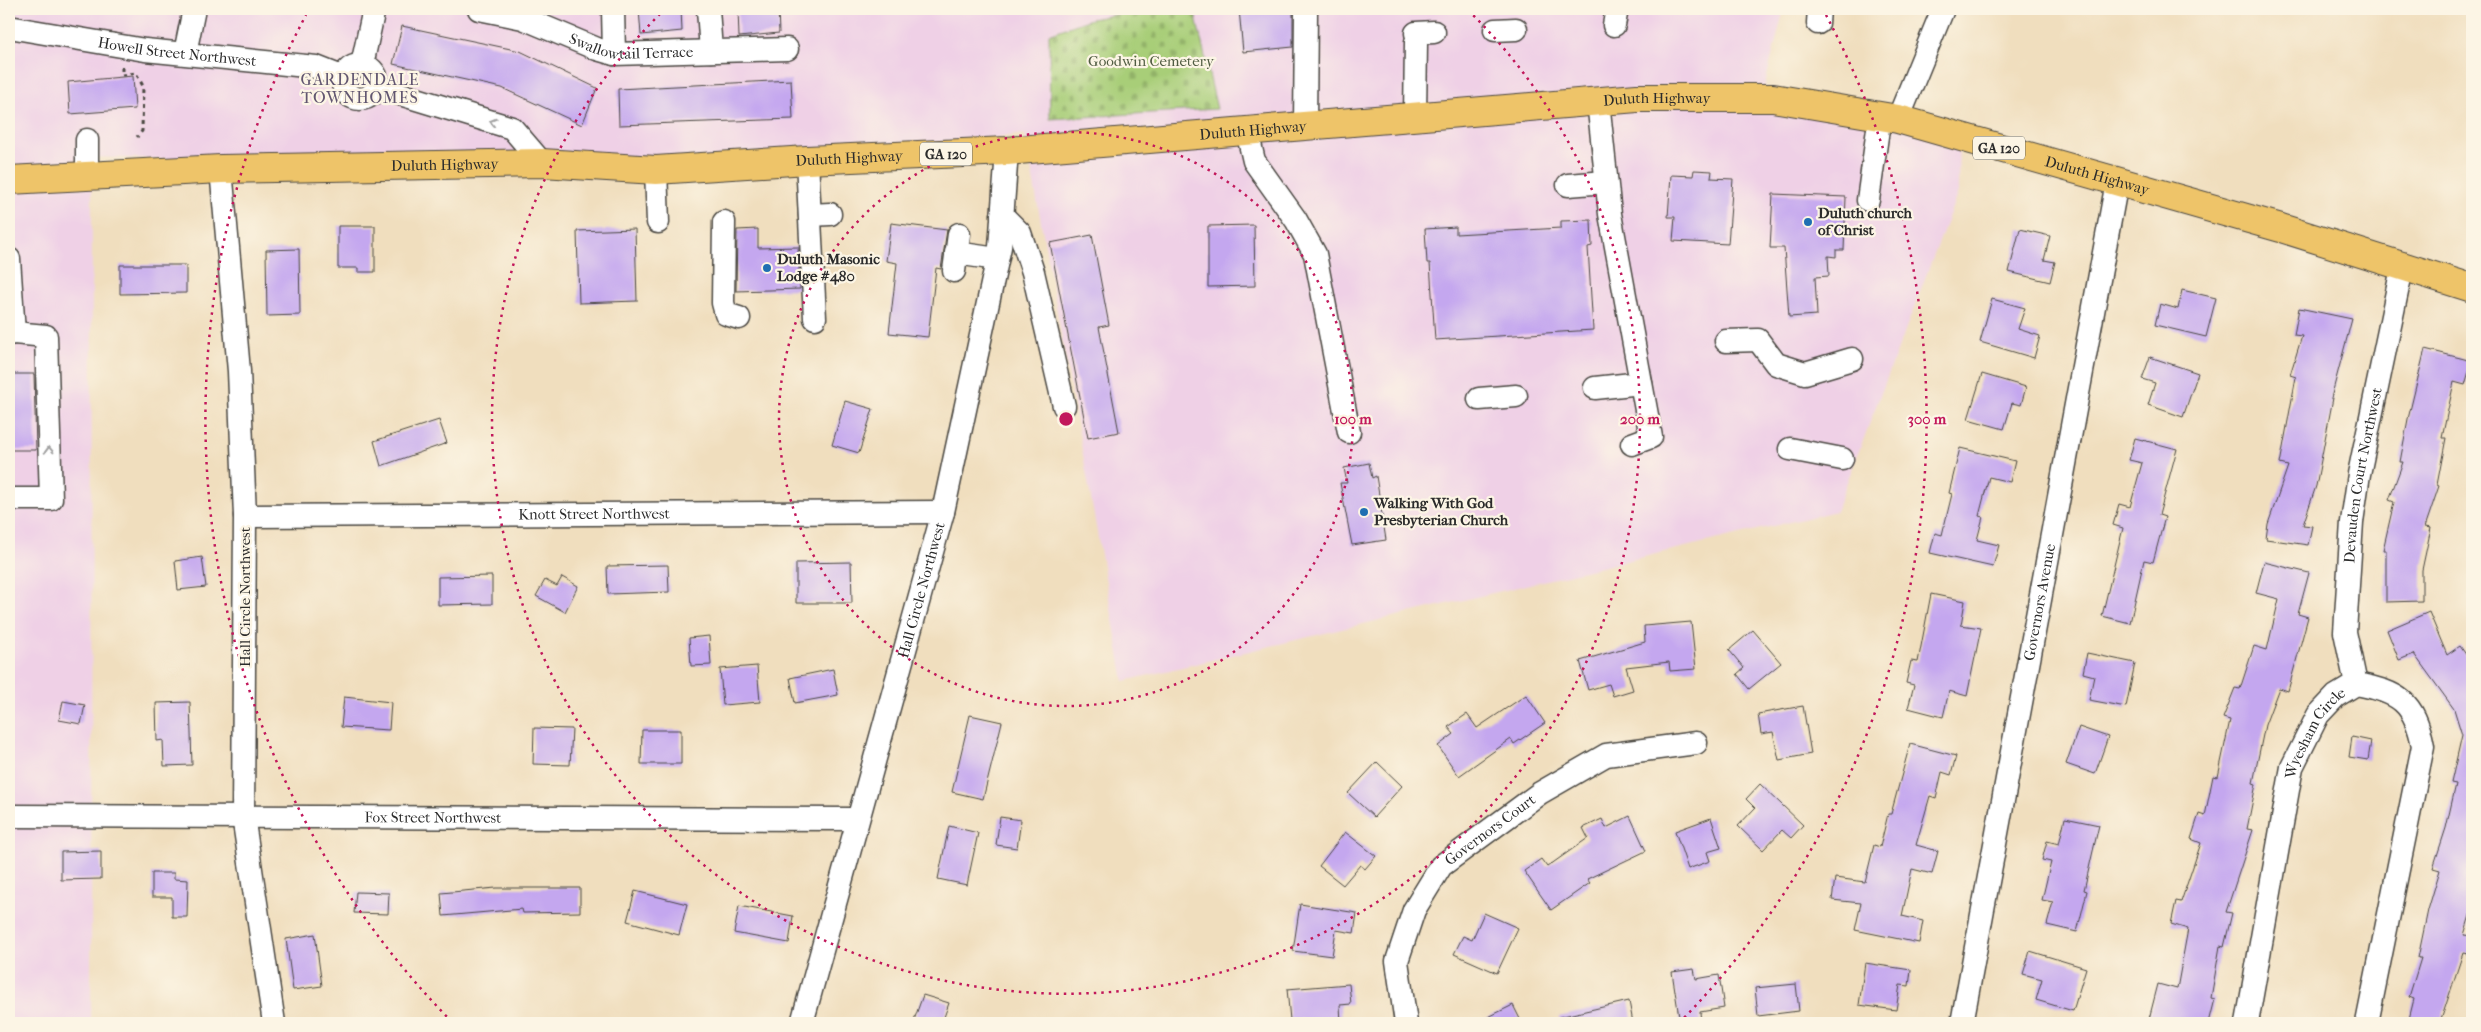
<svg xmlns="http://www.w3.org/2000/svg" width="2481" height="1032" viewBox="0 0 2481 1032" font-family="'IM FELL French Canon',serif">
<defs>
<pattern id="cemetery-stones" width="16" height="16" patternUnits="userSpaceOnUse" patternTransform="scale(1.25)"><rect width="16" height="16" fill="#a8ce78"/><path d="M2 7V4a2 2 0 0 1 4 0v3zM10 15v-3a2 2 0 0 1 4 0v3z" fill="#91b168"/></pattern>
</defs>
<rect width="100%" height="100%" fill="#fcf5e5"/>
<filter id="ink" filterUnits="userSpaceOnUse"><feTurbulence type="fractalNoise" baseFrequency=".02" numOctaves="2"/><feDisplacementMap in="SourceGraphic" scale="10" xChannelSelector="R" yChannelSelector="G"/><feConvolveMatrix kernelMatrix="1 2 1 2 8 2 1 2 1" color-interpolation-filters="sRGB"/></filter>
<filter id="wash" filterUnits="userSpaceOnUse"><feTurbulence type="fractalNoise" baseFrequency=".0096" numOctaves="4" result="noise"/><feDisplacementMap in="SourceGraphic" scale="20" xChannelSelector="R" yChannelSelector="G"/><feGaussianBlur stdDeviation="1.12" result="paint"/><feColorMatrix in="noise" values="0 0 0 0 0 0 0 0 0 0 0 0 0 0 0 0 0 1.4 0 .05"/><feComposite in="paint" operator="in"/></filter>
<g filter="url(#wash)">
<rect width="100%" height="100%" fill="#f0debe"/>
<path fill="#efd0e6" d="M9,9H1147L1091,19L1049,34L1050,119L1216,109L1194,9H1784L1764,88L1959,125L1958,192L1836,511L1124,681L1025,134L724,169H537L92,157L91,1023H9Z"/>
<path fill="url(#cemetery-stones)" stroke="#6a7c52" d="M1147,9H1194L1217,109L1050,119L1049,34L1091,19Z"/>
<g id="blocks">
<path fill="#c4a7ef" d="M639,9H681L682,31L641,35Z
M738,9H778L779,33L739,37Z
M1239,9H1293V47L1243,52Z
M402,26L520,51L597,88L582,125L502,88L393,64Z
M133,76L135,109L70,114L68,82Z
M791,80L793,119L619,125L618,89Z
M1694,170L1712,171L1711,178L1733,179L1728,244L1673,241L1675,217H1668L1671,175L1693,176Z
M1773,194L1846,197L1844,250H1836V257L1828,256L1829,276L1815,277L1817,315L1789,317L1784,248H1770Z
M1591,220L1592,246L1588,247L1593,330L1435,340L1430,263H1427L1425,229L1456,227V234L1561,228V221Z
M891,223L947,230L941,269L936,268L928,337L889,333L897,263L886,261Z
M1254,225L1255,286L1208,287V226Z
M338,226H375V272H358V268H338Z
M635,229L637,301L579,303L577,231Z
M758,229V248L798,247L800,289L736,291L737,230Z
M2020,229L2050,236L2044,260L2055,262L2050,282L2009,272Z
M1092,235L1109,325L1099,327L1119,432L1088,438L1050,243Z
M299,249L300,315L267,316L266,250Z
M120,265H186V293L120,294Z
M2182,290L2216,298L2206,337L2155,325L2160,304L2178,309Z
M1992,299L2025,308L2018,329L2040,336L2034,358L1980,342Z
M2299,308L2352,319L2331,398H2333L2316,486L2303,525L2312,526L2308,545L2266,539L2268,524L2288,466L2280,464L2296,377L2290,375L2302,336L2294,335Z
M2425,349L2472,361L2465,385L2454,382L2442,438H2446L2437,485L2439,486L2425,527L2431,528L2422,570V601L2386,602V550H2383L2394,502L2389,500L2403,462H2400L2408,419Z
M2150,357L2198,373L2183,417L2148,405L2155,383L2142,379Z
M9,374H34L36,450H9Z
M1982,374L2026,387L2021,405L2012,403L2004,429L1968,419Z
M845,401L873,409L859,453L832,445Z
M439,420L447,443L381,466L374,441Z
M2135,438L2177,449L2159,515L2165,517L2153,562L2144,560L2130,623L2102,616L2123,528L2113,525L2119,504L2130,507L2142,463L2129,460Z
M1960,448L2015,461L2010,482L1989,477L1979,516L1983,517L1977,540L1999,545L1993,567L1930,553L1935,533L1942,535L1952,494L1949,493Z
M1369,463L1372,478L1376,476L1386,540L1352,545L1340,483H1347L1344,468Z
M202,557L206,587L178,590L175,561Z
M851,562L852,603H796V563Z
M2264,562L2309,573L2298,614L2308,617L2288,691L2279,688L2265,725L2253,783L2256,784L2247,829L2253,830L2226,912L2232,913L2224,947L2220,946L2211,998L2215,999L2209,1023H2165L2149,1019L2158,984L2177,989L2188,929L2171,924L2176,901L2181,902L2201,843L2191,839L2199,814L2205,816L2213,776L2218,777L2230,720L2223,718L2235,688L2240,689L2254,646L2267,650L2279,599L2256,593Z
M668,565L669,592L608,594L607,566Z
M492,576V604L438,605V577Z
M562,577L578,586L565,612L536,596L545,580L557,586Z
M1931,594L1965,601L1961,625L1981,628L1967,696L1949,691L1943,717L1908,708L1914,685L1906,683L1911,661L1918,662Z
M2429,612L2447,655L2460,646L2472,663V909L2464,935L2472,936V955L2463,953L2440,1023H2408L2414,999L2409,997L2421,958H2418L2428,910L2440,870L2433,868L2446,828L2456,784L2451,783L2462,735L2454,709L2414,654L2399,660L2387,630Z
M1691,622L1696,669L1670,671L1669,662L1626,667L1633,690L1613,696L1609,684L1588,690L1580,661L1645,642L1644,626Z
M1753,630L1781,663L1749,689L1737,674L1744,668L1729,650Z
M709,636L711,665L691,666L689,638Z
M2087,653L2135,663L2126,707L2089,700L2094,676L2083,673Z
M757,666L760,702L723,705L720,669Z
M833,669L838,695L795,703L790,678Z
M1526,695L1545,723L1514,744L1511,739L1459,776L1438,746L1454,734L1448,727L1467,714L1477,728Z
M344,697L391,702L389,730L341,727Z
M63,701L85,705L81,724L59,720Z
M190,702L192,765L164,766L163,740L157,741L156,703Z
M1803,706L1811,754L1779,760L1773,732L1761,734L1758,714Z
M970,715L1002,722L983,799L952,792Z
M2079,727L2108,737L2095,774L2066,764Z
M534,728L572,729L570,765L533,764Z
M642,730H681V764H641Z
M2352,737L2371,741L2368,760L2349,757Z
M1910,744L1956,756L1951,775L1942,772L1936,798L1930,796L1916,845L1938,851L1932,874L1912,869L1902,916L1923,921L1919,943L1855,930L1861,903L1832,900L1835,878L1865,882L1874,845L1880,847L1888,814H1891Z
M1377,762L1402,786L1374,817L1348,793Z
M1760,784L1803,825L1791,838L1782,830L1763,850L1738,826L1755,808L1746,799Z
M1630,816L1646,851L1587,879L1590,883L1551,910L1524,871L1541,859L1547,867L1588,838L1583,828L1602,819L1606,828Z
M1000,817L1021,820L1017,848L996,845Z
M1711,818L1721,848L1707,852L1710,861L1688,869L1675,831Z
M2065,818L2099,825L2084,890L2087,891L2077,932L2047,925L2053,902L2042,900L2051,862L2042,860L2047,841L2059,844Z
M949,826L978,833L967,885L938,879Z
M1345,832L1376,856L1365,869L1360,865L1343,885L1319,866Z
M101,851V879L61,880V852Z
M152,873H174V879L188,880L187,917H172V897H152Z
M496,888H580V912L523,913L522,909L443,916L441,893Z
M635,891L687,904L679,935L627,921Z
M356,892L389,893L388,914L354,913Z
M1300,904L1357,913L1354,933L1336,930L1332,956L1293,951Z
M739,906L793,916L789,943L734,933Z
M1484,913L1518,928L1497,973L1454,954L1463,936L1472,940Z
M315,934L322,986L293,990L286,939Z
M2030,951L2086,968L2073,1011L2036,1000L2042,979L2023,974Z
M1865,963L1911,970L1909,986L1900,985L1896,1010L1859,1005Z
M1694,969L1696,979L1719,975L1724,1008L1700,1012L1701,1023H1680L1672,972Z
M1349,984L1351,1004L1340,1005L1341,1023H1304L1303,1019L1290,1020L1287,989Z
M1796,984L1799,1011L1758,1016L1755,988Z
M923,995L949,1003L942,1023H913Z
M1629,1001L1633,1023H1560L1559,1017Z
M1513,1005L1522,1023H1476Z"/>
</g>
</g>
<g filter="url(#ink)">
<use href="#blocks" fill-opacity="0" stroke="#494641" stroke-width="1"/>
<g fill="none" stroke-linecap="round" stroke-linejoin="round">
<defs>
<g id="minor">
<path id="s1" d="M479,9L523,18L597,49L614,54L787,49"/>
<path d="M613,9L614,54"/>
<path d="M708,9L711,51"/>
<path d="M1818,23L1819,9"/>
<path d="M1614,25L1617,9"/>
<path id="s2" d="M9,27L145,50L316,67L344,78"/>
<path d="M1495,30L1516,29"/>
<path d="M1416,33L1434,32"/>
<path d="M185,53L194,9"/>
<circle cx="360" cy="82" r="17"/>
<path d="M362,65L374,9"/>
<path d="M377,87L512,128L542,163"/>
<path d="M1598,101L1610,214L1651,437L1632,444"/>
<path d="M1415,116L1416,42"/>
<path d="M1898,119L1943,9"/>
<path d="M1305,127L1306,9"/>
<path d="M1247,131L1254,161L1296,220L1315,254L1349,432"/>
<path d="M807,160L815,318"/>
<path d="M221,169L239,371L245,516L243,816L274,1023"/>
<path d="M656,170L658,222"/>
<path d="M87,176V140"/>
<path d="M1568,185L1606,182"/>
<path d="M1868,200L1880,115"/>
<path d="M810,215L830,214"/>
<path d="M1002,215L1020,233L1033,272L1064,406"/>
<path d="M724,222L723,303L726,314L739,318"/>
<path d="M956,253L997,259"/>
<path d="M9,259L14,333L9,334"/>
<path d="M954,271L959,234"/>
<path d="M1726,341L1758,340L1776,364L1805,373L1852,359"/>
<path d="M1595,388L1641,383"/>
<path d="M1479,399L1516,396"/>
<path d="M1790,449L1842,459"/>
<path d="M9,499H51L46,336L14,333"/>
<path id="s3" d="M245,516L943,512"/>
<path id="s4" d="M2356,684L2345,632L2352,522L2359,474L2402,268"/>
<path id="s5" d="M9,816L857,819"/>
<path id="s6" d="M802,1023L943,512L1000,247L1007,151"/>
<path id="s7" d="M1406,1023L1397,961L1414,910L1441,866L1540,793L1606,755L1696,743"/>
<path id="s8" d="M1962,1023L2117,182"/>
<path id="s9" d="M2247,1023L2292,767L2318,715L2336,696L2356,684C2399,692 2415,702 2423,746L2367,1023"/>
</g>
<g id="major">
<path id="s10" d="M9,180L221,169L542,163L656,170L807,160L1007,151L1637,98H1773L1898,119L2281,228L2472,288"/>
</g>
</defs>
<use href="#minor" stroke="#494641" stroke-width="25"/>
<use href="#major" stroke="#494641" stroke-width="30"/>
<path stroke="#494641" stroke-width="3" stroke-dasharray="4 4" stroke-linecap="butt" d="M122,67V75L136,73L143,86L142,131L137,137"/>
<use href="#minor" stroke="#fff" stroke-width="22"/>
<use href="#major" stroke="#eec469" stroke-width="28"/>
</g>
<defs><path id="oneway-chevron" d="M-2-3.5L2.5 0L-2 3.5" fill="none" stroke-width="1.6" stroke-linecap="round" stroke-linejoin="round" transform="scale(1.25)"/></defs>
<g stroke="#a0a0a0">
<use href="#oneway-chevron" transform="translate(493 122) rotate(-164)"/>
<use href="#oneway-chevron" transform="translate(49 450) rotate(-92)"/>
</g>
</g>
<g fill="none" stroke="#c2185b" stroke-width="2.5" stroke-dasharray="2.5 5">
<circle cx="1066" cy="419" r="287"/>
<path d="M1468 10A574 574 0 1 1 664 10"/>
<path d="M452 1022A861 861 0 0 1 306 15M1826 15A861 861 0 0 1 1680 1022"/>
</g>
<g fill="#1f6fb2" stroke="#fcf5e5" stroke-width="2">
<circle cx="1808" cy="222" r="5"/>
<circle cx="767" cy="268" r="5"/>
<circle cx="1364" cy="512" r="5"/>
</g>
<g text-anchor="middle" stroke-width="4.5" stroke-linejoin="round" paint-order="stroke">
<g fill="#fcf5e5" stroke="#6a6863" stroke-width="1">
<rect x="1973" y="136.5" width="52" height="23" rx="4"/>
<rect x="920" y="142.5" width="52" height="23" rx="4"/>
</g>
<g font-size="14" font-weight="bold" fill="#2b2b2b">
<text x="1999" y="153">GA 120</text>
<text x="946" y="159">GA 120</text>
</g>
<g font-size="15" fill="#2b2b2b" stroke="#fcf5e5">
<text dy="5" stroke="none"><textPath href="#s1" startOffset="159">Swallowtail Terrace</textPath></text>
<text dy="5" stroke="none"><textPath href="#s2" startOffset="170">Howell Street Northwest</textPath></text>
<text dy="5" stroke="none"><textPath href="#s10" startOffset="1651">Duluth Highway</textPath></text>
<text dy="5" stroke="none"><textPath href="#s10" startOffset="1246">Duluth Highway</textPath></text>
<text dy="5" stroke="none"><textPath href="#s10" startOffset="841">Duluth Highway</textPath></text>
<text dy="5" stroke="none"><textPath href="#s10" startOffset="436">Duluth Highway</textPath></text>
<text dy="5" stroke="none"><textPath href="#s10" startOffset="2101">Duluth Highway</textPath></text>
<text dy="5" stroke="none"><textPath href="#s4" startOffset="211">Devauden Court Northwest</textPath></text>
<text dy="5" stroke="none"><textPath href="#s3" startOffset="349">Knott Street Northwest</textPath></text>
<text dy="5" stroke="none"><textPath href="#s6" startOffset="449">Hall Circle Northwest</textPath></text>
<text transform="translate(245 597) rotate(-90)" y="5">Hall Circle Northwest</text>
<text dy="5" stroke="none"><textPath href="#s8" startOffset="428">Governors Avenue</textPath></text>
<text dy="5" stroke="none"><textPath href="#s9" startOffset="301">Wyesham Circle</textPath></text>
<text dy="5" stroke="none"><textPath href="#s5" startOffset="424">Fox Street Northwest</textPath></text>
<text dy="5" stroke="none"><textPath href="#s7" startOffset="229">Governors Court</textPath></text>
</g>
<g font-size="15" fill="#505c42" stroke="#fcf5e5">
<text x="1151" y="66">Goodwin Cemetery</text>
</g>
<g font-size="15" font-weight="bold" fill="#2b2b2b" stroke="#fcf5e5" text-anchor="start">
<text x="1818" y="218">Duluth church<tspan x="1818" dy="17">of Christ</tspan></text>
<text x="777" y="264">Duluth Masonic<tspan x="777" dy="17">Lodge #480</tspan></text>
<text x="1374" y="508">Walking With God<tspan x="1374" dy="17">Presbyterian Church</tspan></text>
</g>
<g font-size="16" letter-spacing="1" fill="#615670" stroke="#fcf5e5">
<text x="360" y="85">GARDENDALE<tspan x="360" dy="18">TOWNHOMES</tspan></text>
</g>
</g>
<circle cx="1066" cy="419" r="8" fill="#c2185b" stroke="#fcf5e5" stroke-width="2.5"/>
<g font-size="15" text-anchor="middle" font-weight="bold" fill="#c2185b" stroke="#fcf5e5" stroke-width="4.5" stroke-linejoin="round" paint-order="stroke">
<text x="1353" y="424">100 m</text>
<text x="1640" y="424">200 m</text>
<text x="1927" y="424">300 m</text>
</g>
<rect width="2481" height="1032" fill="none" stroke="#fcf5e5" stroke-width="30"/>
</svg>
